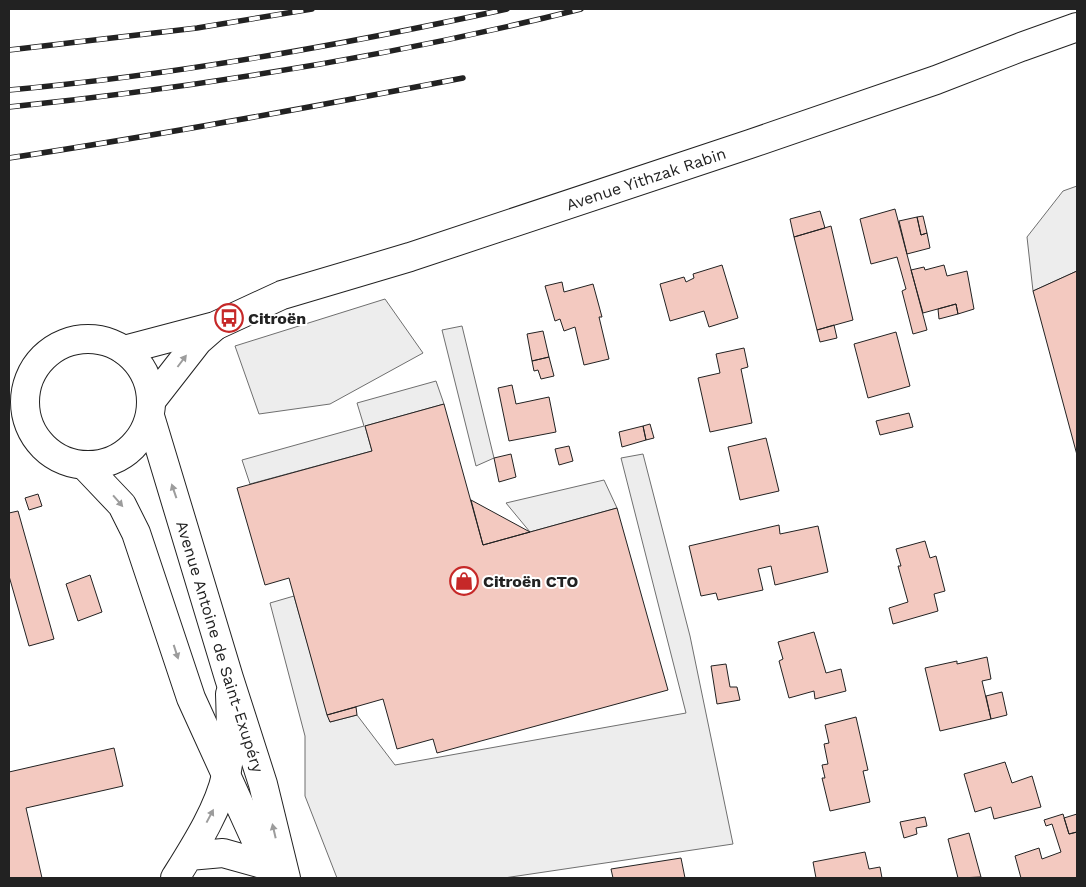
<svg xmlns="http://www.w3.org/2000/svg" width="1086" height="887" viewBox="0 0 1086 887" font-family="'Work Sans',sans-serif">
<rect width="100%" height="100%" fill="#fff"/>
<path fill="#ededed" stroke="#6f6f6f" d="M1077,186V271L1033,291L1027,237L1063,191Z
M385,299L423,353L330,404L259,414L235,346Z
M462,326L494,458L476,466L442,330Z
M436,381L444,404L365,426L372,451L250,484L242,460L364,426L357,403Z
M643,454L690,636L733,844L504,878H337L305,796V736L270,603L294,596L330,722L357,715L395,765L686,713L621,458Z
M604,480L617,508L530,532L506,503Z"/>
<path fill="#f3c9c0" stroke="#222" d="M895,209L927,330L913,334L902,291L906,289L897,257L871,264L860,219Z
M820,211L825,228L794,237L790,219Z
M923,216L927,233L921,235L917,217Z
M917,217L921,235L927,233L930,248L907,254L899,221Z
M831,226L853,320L817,330L794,237Z
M722,265L738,318L709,327L704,311L670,321L660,284L684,277L686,282L694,278L693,274Z
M944,265L947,276L967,271L974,309L958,314L956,304L923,313L911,270L924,267L925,270Z
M1077,271V455L1033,291Z
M562,282L564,292L593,284L602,317H599L609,359L584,365L575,327L564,331L560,319L555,321L545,286Z
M956,304L958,314L939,319L938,309Z
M834,325L837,338L820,342L817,330Z
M543,331L549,357L532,361L527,334Z
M896,332L910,386L868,398L854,344Z
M744,348L748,367L741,369L752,423L710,432L698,378L720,373L716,354Z
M549,357L554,376L541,379L538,370L534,371L532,361Z
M512,385L516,404L549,397L556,432L509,441L498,388Z
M444,404L483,545L617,508L668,690L437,753L433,739L397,749L383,699L327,715L289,578L265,585L237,488L372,451L365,426Z
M909,413L913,427L880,435L876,421Z
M650,424L654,438L646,440L643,426Z
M643,426L646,440L622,447L619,432Z
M766,438L779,491L740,500L728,447Z
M569,446L573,461L559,465L555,449Z
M511,454L516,477L499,482L494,458Z
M38,494L42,506L29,510L25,498Z
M471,500L530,532L483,545Z
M18,511L54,639L29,646L9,576V513Z
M779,525L780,534L818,526L828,572L775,585L771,566L758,569L763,590L718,600L716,593L701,596L689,546Z
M925,541L930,558L936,556L945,591L934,594L938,611L893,624L889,608L908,602L898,566H901L896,549Z
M90,575L102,612L78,621L66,584Z
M814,632L826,673L841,669L846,691L815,699L814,691L789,698L779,661L783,659L778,642Z
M987,657L991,679L982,681L991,719L940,731L925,668L957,661V664Z
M726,664L730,687H737L740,700L717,704L711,666Z
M1002,692L1007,715L991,719L986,696Z
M356,707L357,715L330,722L327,715Z
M856,717L868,770L863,771L870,802L830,811L822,778H825L822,765L828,764L824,744L829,743L825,725Z
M114,748L123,786L26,808L42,878H9V772Z
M1005,762L1012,783L1032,776L1041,807L994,819L991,807L975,812L964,774Z
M1063,814L1069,834L1077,832V878H1021L1015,856L1039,848L1042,859L1061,852L1052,824L1046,826L1044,820Z
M1077,814V832L1069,834L1064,818Z
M925,817L927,826L916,828L917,834L904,838L900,822Z
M969,833L981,877L958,878L948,839Z
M865,852L869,869L880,867L882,878H816L813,862Z
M681,858L685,878H613L611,869Z"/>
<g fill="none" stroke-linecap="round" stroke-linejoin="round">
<defs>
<path id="minor" d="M189,856L223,853L266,865
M175,878C193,849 219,809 226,775C232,748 231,721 230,694"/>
<g id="tertiary">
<path id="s1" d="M150,416L229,678L263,784L286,878"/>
<path d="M85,466L122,505L136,533L191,698L273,878"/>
</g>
<g id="secondary">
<circle cx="88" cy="402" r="63"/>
<path id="s2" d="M124,350L215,326L282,295L410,257L750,144L936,80L1021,47L1077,27"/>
<path d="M152,400L198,341L214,327"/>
</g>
</defs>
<use href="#minor" stroke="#222" stroke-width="30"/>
<use href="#tertiary" stroke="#222" stroke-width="30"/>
<use href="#secondary" stroke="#222" stroke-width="30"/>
<use href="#minor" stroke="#fff" stroke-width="28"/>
<use href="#tertiary" stroke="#fff" stroke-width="28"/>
<use href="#secondary" stroke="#fff" stroke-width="28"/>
<defs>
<path id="rail" d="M9,50L197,28L312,9
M9,90C176,75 343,45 507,9
M9,107C201,87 393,56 581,9
M9,158C161,135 312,107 463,78"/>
</defs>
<use href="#rail" stroke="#222" stroke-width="5.5"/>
<use href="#rail" stroke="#fff" stroke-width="4" stroke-dasharray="11" stroke-linecap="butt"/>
</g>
<defs><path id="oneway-solid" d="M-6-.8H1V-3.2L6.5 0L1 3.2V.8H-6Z" transform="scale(1.25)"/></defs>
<g fill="#9c9c9c">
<use href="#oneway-solid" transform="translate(182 361) rotate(-53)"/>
<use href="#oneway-solid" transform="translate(174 491) rotate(-109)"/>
<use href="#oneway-solid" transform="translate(118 501) rotate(49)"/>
<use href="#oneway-solid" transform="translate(176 652) rotate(72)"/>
<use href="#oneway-solid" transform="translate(210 816) rotate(-62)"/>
<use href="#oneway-solid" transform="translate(274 831) rotate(-103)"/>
</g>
<defs>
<symbol id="bus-ring" viewBox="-11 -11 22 22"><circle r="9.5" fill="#fff" stroke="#c62828" stroke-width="1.5"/><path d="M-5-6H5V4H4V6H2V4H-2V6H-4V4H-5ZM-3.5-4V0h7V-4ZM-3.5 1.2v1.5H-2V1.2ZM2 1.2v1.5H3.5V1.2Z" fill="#c62828"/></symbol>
<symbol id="shop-ring" viewBox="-11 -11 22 22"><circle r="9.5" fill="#fff" stroke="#c62828" stroke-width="1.5"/><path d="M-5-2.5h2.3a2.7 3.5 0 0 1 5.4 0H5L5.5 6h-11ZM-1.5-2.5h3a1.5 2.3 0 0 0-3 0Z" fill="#c62828"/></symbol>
</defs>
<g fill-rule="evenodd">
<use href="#bus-ring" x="213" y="302" width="32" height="32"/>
<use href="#shop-ring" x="448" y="565" width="32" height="32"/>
</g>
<g text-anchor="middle" stroke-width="4" stroke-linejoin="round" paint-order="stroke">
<g font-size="16" fill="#222" stroke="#fff">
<text dy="6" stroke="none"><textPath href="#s2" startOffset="550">Avenue Yithzak Rabin</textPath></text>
<text dy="6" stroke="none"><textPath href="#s1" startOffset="241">Avenue Antoine de Saint-Exupéry</textPath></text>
</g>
<g font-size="16" font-weight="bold" fill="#222" stroke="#fff" text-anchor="start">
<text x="248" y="324">Citroën</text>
<text x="483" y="587">Citroën CTO</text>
</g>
</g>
<rect width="1086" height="887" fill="none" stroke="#222222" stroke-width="20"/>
</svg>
